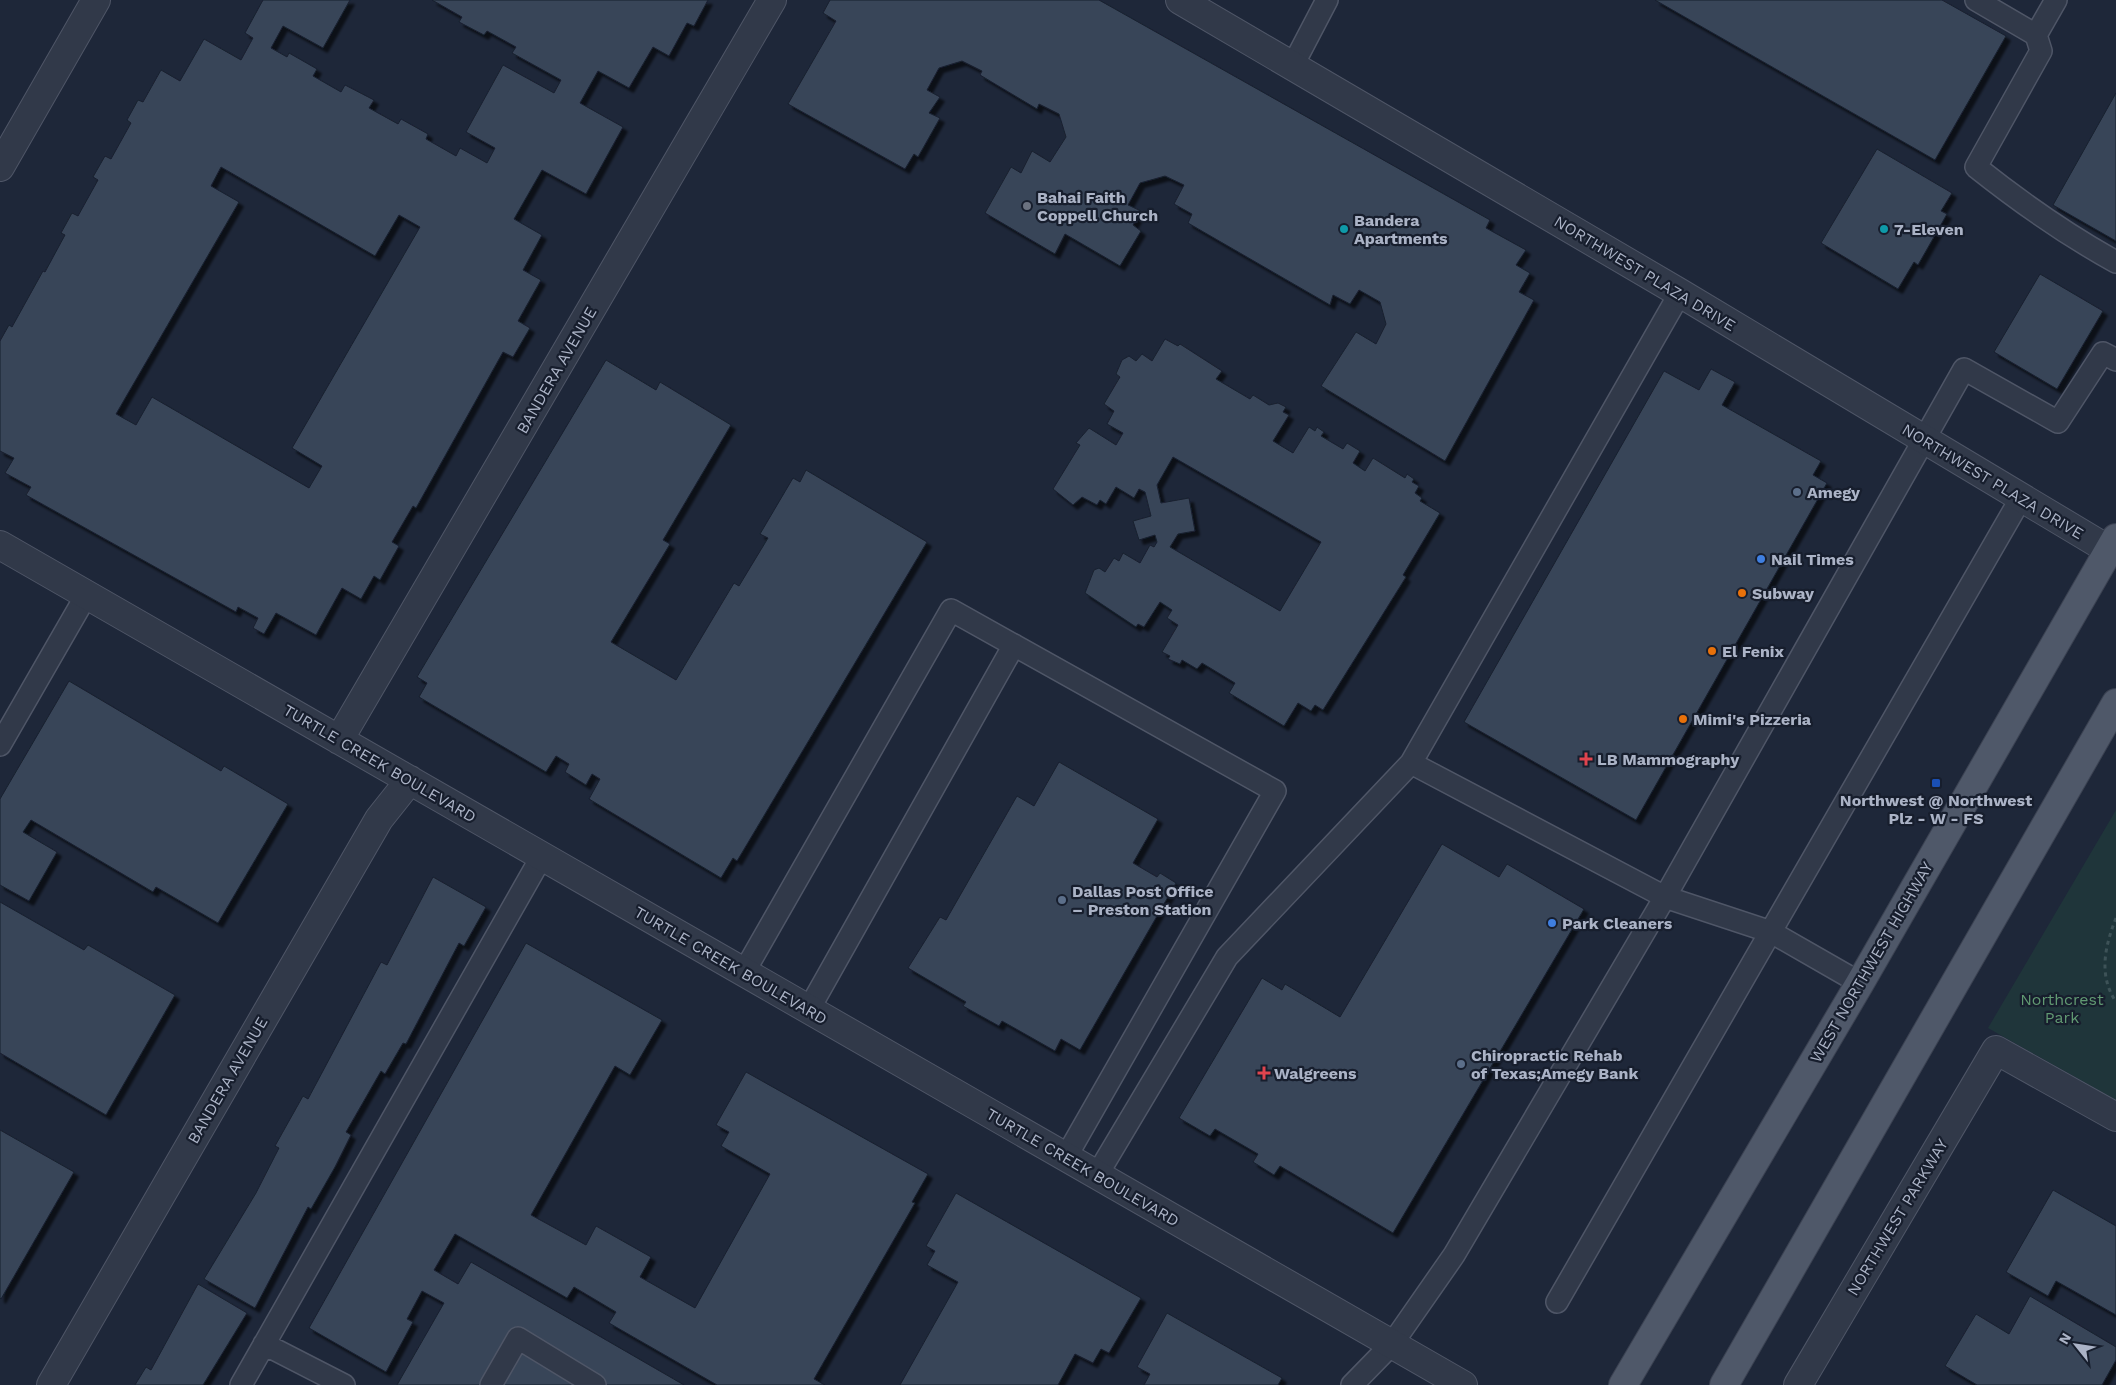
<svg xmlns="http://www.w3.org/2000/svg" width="2116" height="1385" viewBox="0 0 2116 1385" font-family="'Work Sans',sans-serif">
<defs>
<filter id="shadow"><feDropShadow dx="4.5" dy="4.5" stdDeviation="1" flood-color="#0009"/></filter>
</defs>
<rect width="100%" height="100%" fill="#1e2739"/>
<path fill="#1f353a" d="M2116,810V1100L1988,1028Z"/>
<path fill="#394559" stroke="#19202f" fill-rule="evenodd" filter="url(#shadow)" d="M263,0H350L323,48L283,26L271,48L287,57L289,53L317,69L313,76L341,92L345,85L374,100L369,108L398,124L401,119L428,134L426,139L456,156L460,148L487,163L495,148L466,132L503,65L554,93L561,80L512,53L516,47L487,31L484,35L459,22L462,17L432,0H708L694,26L687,23L669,56L653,47L629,88L598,71L580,103L623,127L586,194L542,170L514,219L542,235L523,270L541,280L518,321L530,328L513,357L503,352L416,508L413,506L392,542L399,546L380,580L374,576L361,599L342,588L316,635L276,613L264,634L253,628L258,618L238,607L236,612L26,495L31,487L5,473L14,458L0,451V341L9,325L12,327L43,271L45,272L65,235L61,233L72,213L78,216L98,180L93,177L105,156L111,159L131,123L127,120L138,100L143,102L161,70L180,81L204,39L241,60L253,38L245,33ZM221,167L375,256L399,215L420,227L292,448L322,466L309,488L152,397L136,425L116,414L239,202L211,186Z
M830,0H1099L1490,220L1486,228L1526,250L1516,265L1530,273L1519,292L1534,300L1445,461L1321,386L1356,332L1376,344L1386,324L1380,302L1359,290L1350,304L1333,295L1330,305L1188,223L1192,214L1174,204L1184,185L1165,176L1140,183L1128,205L1141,211L1133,225L1141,231L1120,266L1065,234L1055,254L985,213L1011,167L1021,173L1032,151L1050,162L1066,137L1059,114L1039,104L1037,109L980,75L982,71L962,61L939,68L927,90L940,97L929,113L940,118L918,157L914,154L905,169L788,104L836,21L823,13Z
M1655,0H1942L2006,36L1935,160Z
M2116,93V241L2053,205Z
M1877,149L1952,193L1941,211L1947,214L1918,265L1914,262L1898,289L1821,243Z
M2040,274L2103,311L2057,389L1994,352Z
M1165,339L1178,346L1180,344L1222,371L1216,379L1250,399L1253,395L1269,405L1278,403L1286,407L1283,412L1289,415L1273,441L1293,453L1309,427L1315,431L1317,427L1324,432L1321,436L1343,449L1347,443L1360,451L1353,463L1365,471L1373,458L1405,478L1407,474L1414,479L1412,482L1419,486L1415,493L1422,498L1420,501L1440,513L1403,575L1406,577L1323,710L1315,705L1311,711L1298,703L1284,726L1229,693L1235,683L1202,663L1197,669L1182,660L1180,664L1168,659L1170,656L1162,652L1178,625L1167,618L1172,610L1160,602L1144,627L1138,624L1136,627L1085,593L1094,570L1099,568L1105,572L1114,558L1119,561L1123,553L1140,563L1150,545L1154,547L1157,542L1155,535L1139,540L1133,521L1151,516L1145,492L1139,489L1134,498L1116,487L1106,504L1100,500L1097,505L1082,497L1073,505L1053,489L1080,445L1076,443L1089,428L1116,445L1123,433L1107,424L1114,411L1104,404L1120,377L1116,374L1122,360L1129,356L1136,361L1142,354L1152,361ZM1173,457L1321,542L1280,611L1170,547L1178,534L1195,531L1189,498L1161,503L1157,485Z
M606,360L656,390L660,382L731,425L663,540L670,544L611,642L676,680L734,583L739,586L768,538L760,534L793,478L800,482L806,470L927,542L737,861L733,858L721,878L589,799L600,779L592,774L586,785L565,772L569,764L556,756L546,772L419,697L427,683L417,677Z
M1711,369L1735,382L1722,405L1821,461L1813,475L1827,483L1636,820L1464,722L1664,371L1699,390Z
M69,681L221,771L224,766L288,804L218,923L156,887L153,892L31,820L23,832L57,852L29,901L0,885V799Z
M1059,762L1158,819L1133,863L1157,877L1160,873L1176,883L1080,1050L1061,1039L1055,1051L1002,1021L999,1026L963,1006L966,1002L908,968L940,917L946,920L1017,796L1034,806Z
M1442,844L1499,877L1507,864L1584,909L1393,1233L1280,1166L1274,1175L1253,1162L1258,1154L1215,1129L1210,1136L1179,1118L1262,978L1282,990L1285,984L1340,1017Z
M433,877L486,907L464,946L459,943L406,1044L403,1043L385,1074L381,1071L346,1132L351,1135L335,1167L311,1209L308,1207L255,1308L204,1279L256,1193L279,1148L275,1146L303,1096L308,1099L381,962L387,965Z
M0,902L84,950L88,945L175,995L106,1115L0,1053Z
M526,943L662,1020L630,1075L615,1066L531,1215L586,1245L596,1226L651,1257L640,1277L695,1308L770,1174L721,1146L729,1132L716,1125L746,1072L928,1174L912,1202L915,1203L814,1379L825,1385H717L609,1323L616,1312L574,1287L567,1298L455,1234L434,1270L458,1284L471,1262L684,1385H397L444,1303L422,1291L407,1319L413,1322L386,1372L309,1328Z
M0,1130L74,1172L1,1299L0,1298Z
M2053,1190L2116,1226V1315L2056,1281L2048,1296L2006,1272Z
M956,1193L1141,1298L1109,1353L1101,1349L1093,1363L1075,1354L1058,1385H900L958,1282L927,1265L935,1251L926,1246Z
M198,1284L247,1313L203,1385H135L146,1367L151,1370Z
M2030,1296L2116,1347V1360L2102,1385H1977L1945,1366L1976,1314L2009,1334Z
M1167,1313L1282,1378L1278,1385H1144L1150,1374L1137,1367Z"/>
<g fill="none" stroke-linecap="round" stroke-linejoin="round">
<defs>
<path id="service" d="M1976,0L2036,35L2056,0
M2036,35L2041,51L1976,167C2020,202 2067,235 2116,262
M1293,65L1327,0
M0,745L87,594
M1411,763L1665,897L1771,932L1860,983
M744,972L951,610L1275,791L1066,1157
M809,1009L1014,645
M1097,1175L1227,957L1411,763L1680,293
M1557,1302L2021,498
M264,1344L344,1385
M241,1385L542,856
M491,1385L518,1338L595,1385
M1352,1385L1392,1344L1454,1255L1665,897L1964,369L2058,422L2103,353L2116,360"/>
<path id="minor" d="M1180,0L1680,293L2109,550
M0,167L96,0
M0,545L1463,1385
M339,740L772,0
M51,1385L379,819L410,780
M1798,1385L1996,1050L2116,1117"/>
<path id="primary" d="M1623,1385L1860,983L2116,538
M1724,1385L2116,703"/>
</defs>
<use href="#service" stroke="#4f5667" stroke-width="24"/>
<use href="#minor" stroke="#4f5667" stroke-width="30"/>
<use href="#primary" stroke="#3b4252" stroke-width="30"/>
<path stroke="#3d5257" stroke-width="3" stroke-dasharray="4 4" stroke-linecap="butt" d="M2116,918C2105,946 2098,975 2116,1002"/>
<use href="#service" stroke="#313949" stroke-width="21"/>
<use href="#minor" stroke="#313949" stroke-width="28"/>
<use href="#primary" stroke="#4f5869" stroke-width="28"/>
</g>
<circle fill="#6b7280" stroke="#171e2d" stroke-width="2" cx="1027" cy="206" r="5"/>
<g fill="#0f9aa8" stroke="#171e2d" stroke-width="2">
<circle cx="1344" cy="229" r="5"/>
<circle cx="1884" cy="229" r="5"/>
</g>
<g fill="#5c6f8a" stroke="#171e2d" stroke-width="2">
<circle cx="1797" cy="492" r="5"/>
<circle cx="1062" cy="900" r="5"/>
<circle cx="1461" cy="1064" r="5"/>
</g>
<g fill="#3f7fe0" stroke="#171e2d" stroke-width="2">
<circle cx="1761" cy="559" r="5"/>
<circle cx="1552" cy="923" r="5"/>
</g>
<g fill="#e8710a" stroke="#171e2d" stroke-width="2">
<circle cx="1742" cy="593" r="5"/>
<circle cx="1712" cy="651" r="5"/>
<circle cx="1683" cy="719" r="5"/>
</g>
<g fill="#e0444e" stroke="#171e2d" stroke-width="2">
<path d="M1583.5 751.5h5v5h5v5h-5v5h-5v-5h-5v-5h5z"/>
<path d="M1261.5 1065.5h5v5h5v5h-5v5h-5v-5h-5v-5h5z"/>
</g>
<rect fill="#1a4fb4" stroke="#171e2d" stroke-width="2" x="1931" y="778" width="10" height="10" rx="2.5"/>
<g text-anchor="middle" stroke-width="4.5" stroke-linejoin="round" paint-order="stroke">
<g font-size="16" font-weight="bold" fill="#abb3c6" stroke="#171e2d" text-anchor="start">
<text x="1037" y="203">Bahai Faith<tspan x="1037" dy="18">Coppell Church</tspan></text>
<text x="1354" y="226">Bandera<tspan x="1354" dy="18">Apartments</tspan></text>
<text x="1894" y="235">7-Eleven</text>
<text x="1807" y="498">Amegy</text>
<text x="1771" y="565">Nail Times</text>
<text x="1752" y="599">Subway</text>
<text x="1722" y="657">El Fenix</text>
<text x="1693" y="725">Mimi's Pizzeria</text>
<text x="1597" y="765">LB Mammography</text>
<text x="1936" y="806" text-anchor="middle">Northwest @ Northwest<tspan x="1936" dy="18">Plz - W - FS</tspan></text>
<text x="1072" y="897">Dallas Post Office<tspan x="1072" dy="18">– Preston Station</tspan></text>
<text x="1562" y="929">Park Cleaners</text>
<text x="1471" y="1061">Chiropractic Rehab<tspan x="1471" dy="18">of Texas;Amegy Bank</tspan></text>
<text x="1274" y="1079">Walgreens</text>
</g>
<g font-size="16" fill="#abb3c6" stroke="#171e2d">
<text transform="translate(1645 273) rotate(31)" y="6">NORTHWEST PLAZA DRIVE</text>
<text transform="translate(556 370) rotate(-60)" y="6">BANDERA AVENUE</text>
<text transform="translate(1993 481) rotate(31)" y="6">NORTHWEST PLAZA DRIVE</text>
<text transform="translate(380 763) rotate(30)" y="6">TURTLE CREEK BOULEVARD</text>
<text transform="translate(1871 962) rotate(-60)" y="6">WEST NORTHWEST HIGHWAY</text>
<text transform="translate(731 965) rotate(30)" y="6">TURTLE CREEK BOULEVARD</text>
<text transform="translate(227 1080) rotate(-60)" y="6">BANDERA AVENUE</text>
<text transform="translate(1083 1167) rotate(30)" y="6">TURTLE CREEK BOULEVARD</text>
<text transform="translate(1897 1217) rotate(-59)" y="6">NORTHWEST PARKWAY</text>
</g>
<g font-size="16" fill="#619972" stroke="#171e2d">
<text x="2062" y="1005">Northcrest<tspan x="2062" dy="18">Park</tspan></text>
</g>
</g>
<g transform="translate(2076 1345) rotate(300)" stroke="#171e2d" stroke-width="4" paint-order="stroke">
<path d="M0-4L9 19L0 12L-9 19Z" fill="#abb3c6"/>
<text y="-8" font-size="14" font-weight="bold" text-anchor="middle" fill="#abb3c6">N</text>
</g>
</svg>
